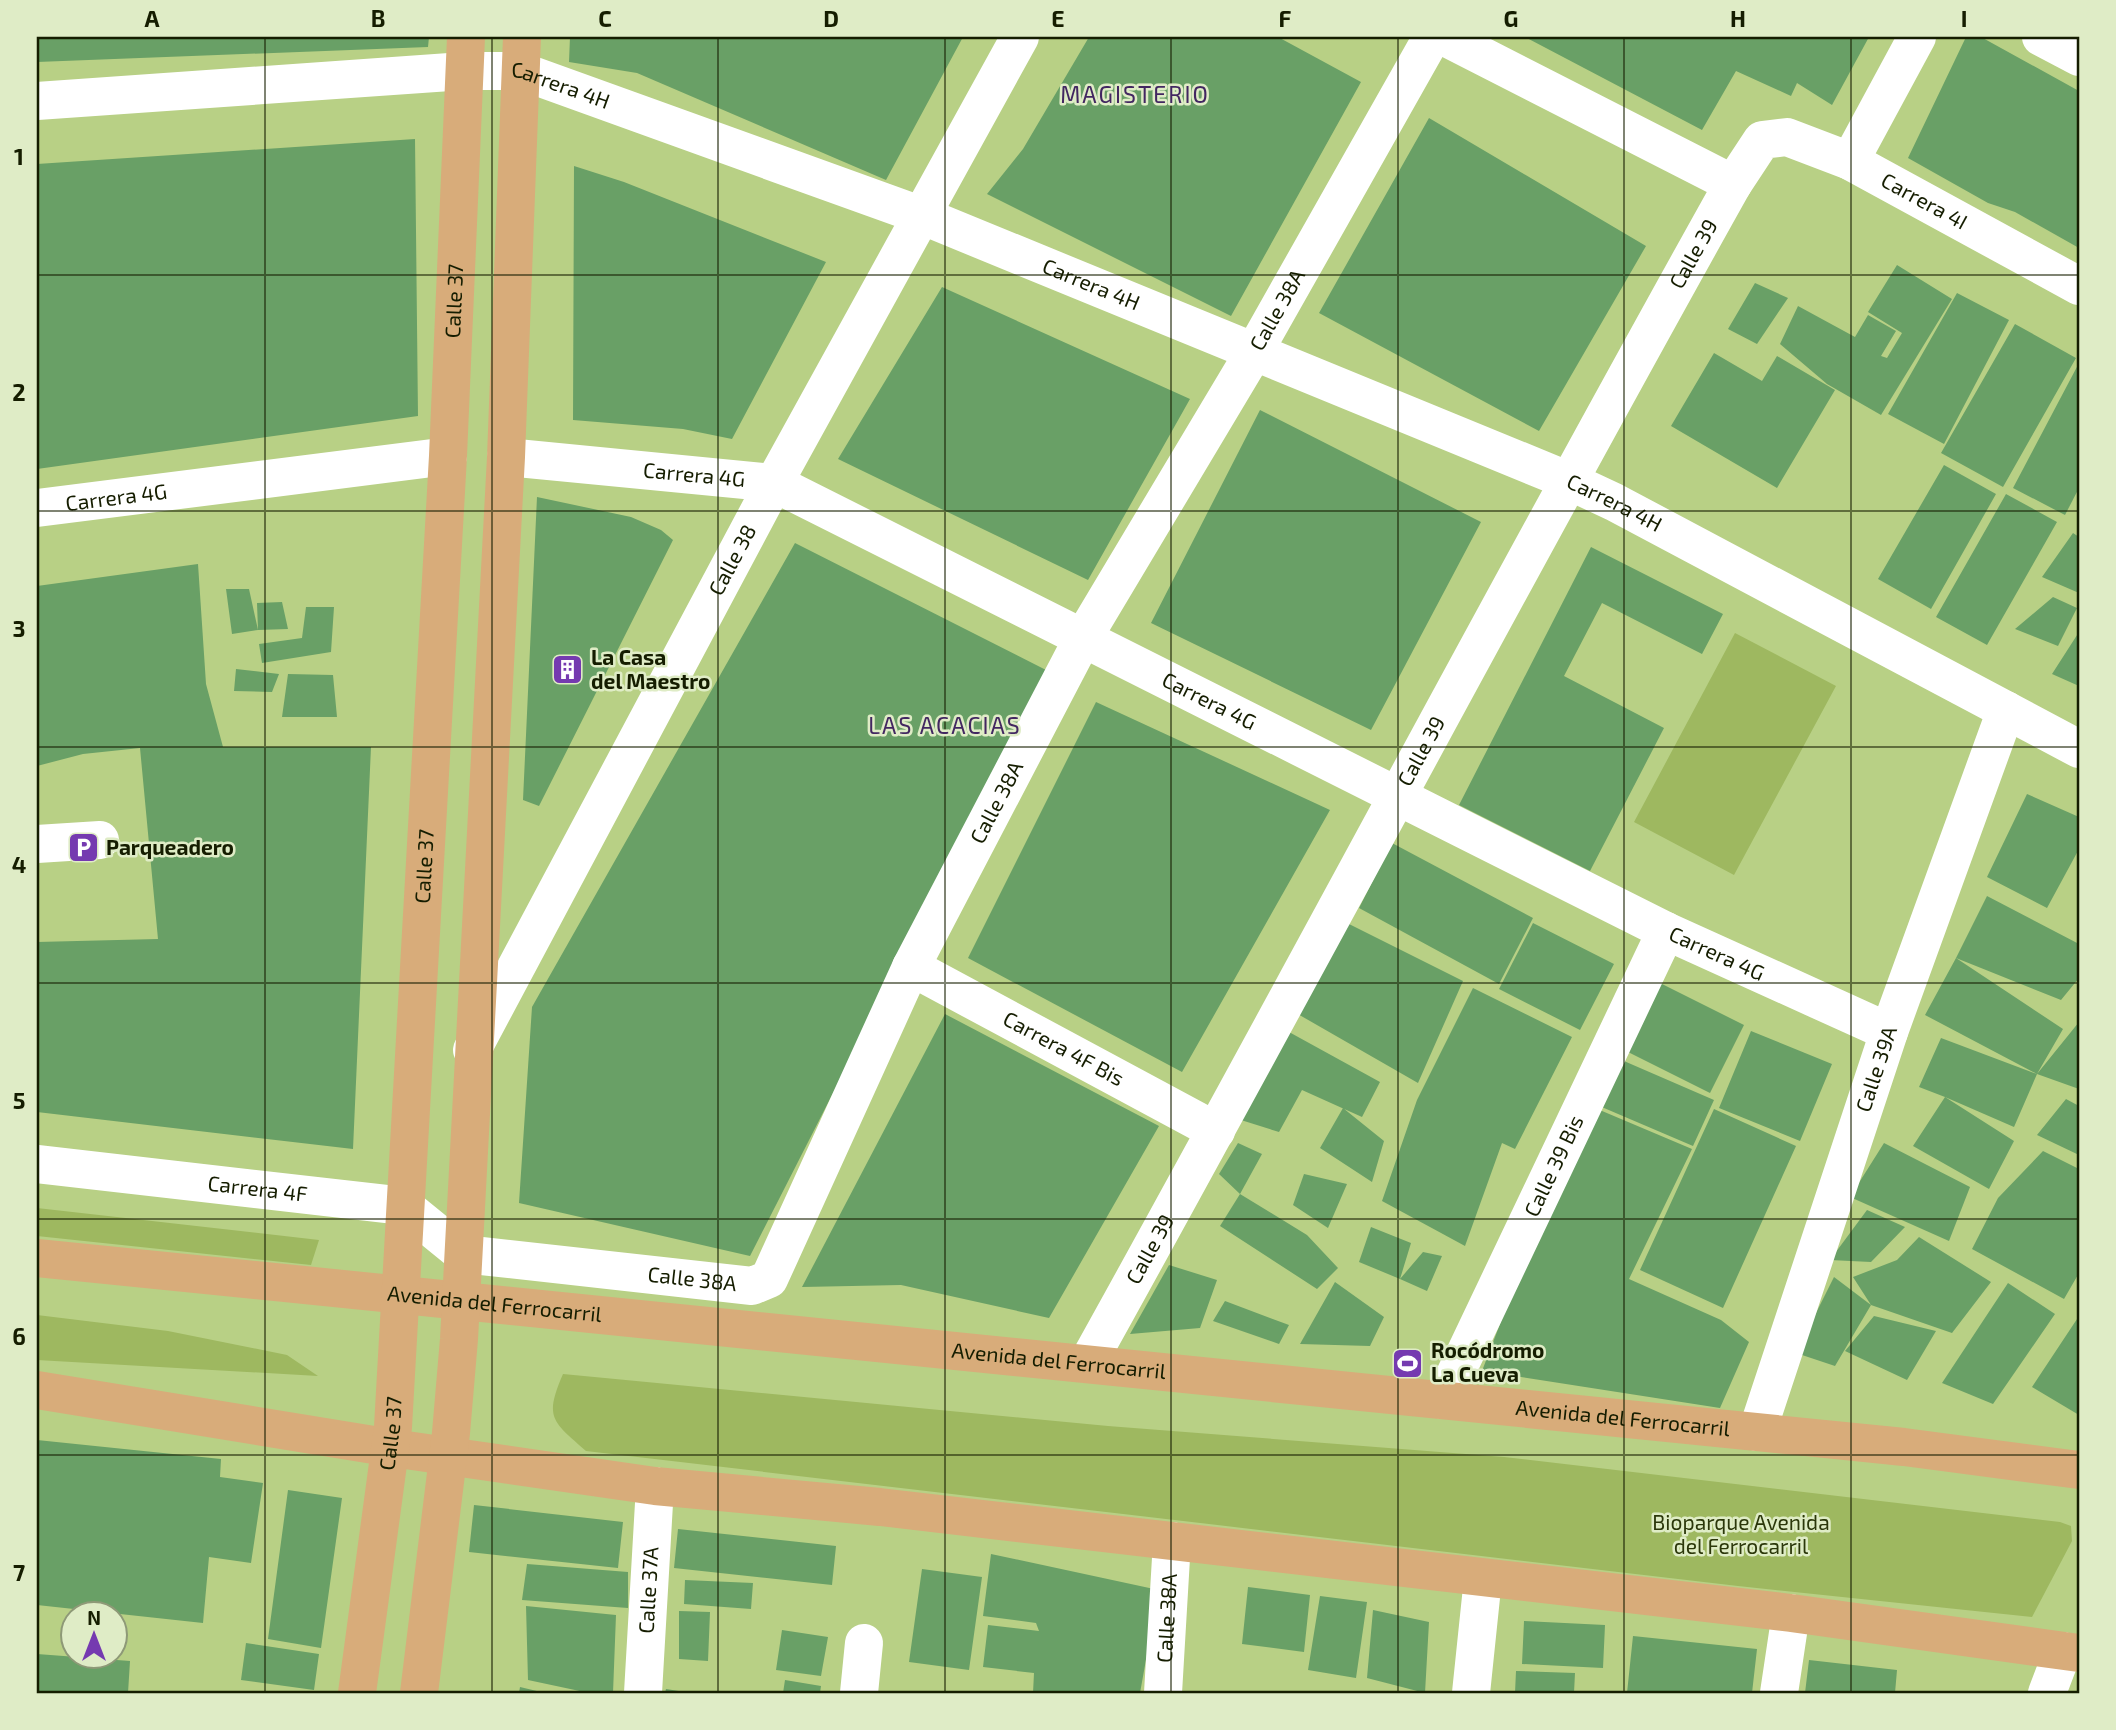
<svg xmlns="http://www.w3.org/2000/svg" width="2116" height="1730" viewBox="0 0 2116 1730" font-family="'Exo 2',sans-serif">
<rect width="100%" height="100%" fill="#b8d085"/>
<path fill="#9eb860" d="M1735,633L1836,686L1734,875L1634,822Z
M37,1208L319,1240L311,1265L37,1236Z
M37,1315L168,1331L287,1355L318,1376L37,1360Z
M563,1374L1108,1426L1504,1457L2060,1522L2071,1526L2072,1541L2032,1617L1738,1586L586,1451C552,1421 544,1418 563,1374Z"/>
<path fill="#69a066" d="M37,37H429L428,47L37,62Z
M570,37H963L886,180L637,73L569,62Z
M1089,37H1278L1361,82L1231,316L987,194L1023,149Z
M1525,37H1869L1832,105L1797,83L1791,96L1736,71L1702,130Z
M1966,37H1981L2079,91V248L2015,212L1988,203L1908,158Z
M1429,118L1646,246L1539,431L1319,313Z
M415,139L418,416L37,469V164Z
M574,166L624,182L826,262L732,439L683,429L573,420Z
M1897,265L1952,299L1881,415L1827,384L1780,344L1798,306L1855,337L1868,315L1896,331L1881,356L1887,358L1902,333L1868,312Z
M1755,283L1788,298L1757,344L1728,329Z
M942,287L1190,399L1088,580L838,459Z
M1957,293L2009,320L1944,444L1888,414Z
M2015,324L2076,358L2003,487L1941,453Z
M1714,353L1762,381L1777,356L1835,390L1777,488L1671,426Z
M2079,363V488L2065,515L2013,488Z
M1260,410L1481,522L1371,730L1151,623Z
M1944,465L1996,494L1931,609L1878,579Z
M2006,494L2057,522L1987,645L1936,617Z
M537,497L631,517L661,530L673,540L539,806L523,800Z
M2073,533L2079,537V593L2042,577Z
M795,543L1048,671L750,1256L519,1203L532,1007Z
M1591,547L1723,614L1702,654L1602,603L1564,676L1664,728L1590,871L1459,805Z
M198,564L206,684L223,747H371L353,1149L37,1112V942L158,939L140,748L83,754L37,766V586Z
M226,589H249L258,630L232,634Z
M2053,597L2077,608L2058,646L2015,629Z
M282,602L288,629L258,630L257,603Z
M306,607H334L331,652L262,663L259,644L302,638Z
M2079,632V686L2052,674Z
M236,669L279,674L272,692L234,691Z
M288,674L333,675L337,717H282Z
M1096,702L1330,810L1182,1072L968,958Z
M2027,794L2079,817V849L2047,908L1987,877Z
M1392,843L1533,918L1499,984L1359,908Z
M1987,896L2079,944V978L2061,1000L1956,958Z
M1343,921L1463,981L1418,1083L1296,1013Z
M1533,923L1614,964L1580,1030L1499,989Z
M1956,958L2063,1029L2037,1074L2079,1022V1089L2037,1074L2014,1127L1945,1097L2014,1141L1989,1189L1913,1146L1945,1097L1919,1087L1941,1038L2037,1074L1925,1015Z
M1658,982L1744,1025L1710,1093L1624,1050Z
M1473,988L1572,1037L1515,1149L1502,1143L1465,1246L1382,1201L1417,1100Z
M945,1014L1159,1126L1049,1318L901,1285L802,1287Z
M1751,1031L1832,1064L1800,1141L1719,1108Z
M1289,1032L1380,1082L1362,1117L1302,1090L1279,1132L1225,1115Z
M1617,1058L1714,1100L1693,1146L1597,1105Z
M2066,1099L2079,1106V1155L2037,1135Z
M1343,1108L1384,1141L1372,1182L1320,1148Z
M1595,1108L1692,1149L1629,1279L1721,1320L1749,1342L1720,1408L1482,1371L1534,1235Z
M1714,1109L1796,1146L1723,1308L1640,1270Z
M1238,1143L1262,1154L1240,1194L1219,1174Z
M1884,1143L1970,1187L1949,1241L1850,1197Z
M2043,1151L2079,1169V1273L2064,1299L1972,1249L1998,1198Z
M1304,1174L1347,1184L1328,1228L1293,1205Z
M1240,1194L1307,1235L1338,1268L1317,1289L1220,1226Z
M1867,1210L1905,1227L1871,1262L1830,1260Z
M1371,1227L1411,1243L1400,1279L1359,1262Z
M1919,1237L1991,1282L1952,1333L1871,1305L1835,1366L1796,1353L1834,1277L1871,1305L1853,1277L1897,1260Z
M1423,1252L1442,1256L1427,1291L1400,1279Z
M1169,1265L1217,1280L1200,1328L1130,1334Z
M1335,1282L1384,1317L1370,1346L1300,1344Z
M2008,1283L2055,1314L1993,1404L1942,1383Z
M1225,1301L1289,1325L1279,1344L1213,1321Z
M1874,1316L1936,1331L1907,1380L1845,1351Z
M2079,1316V1415L2032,1387Z
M37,1440L221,1459L220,1477L263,1483L251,1563L209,1557L203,1623L37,1605Z
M288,1490L342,1498L321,1648L268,1639Z
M474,1505L623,1522L618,1568L469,1552Z
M678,1529L836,1546L832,1585L674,1568Z
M991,1554L1154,1589L1149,1643L1140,1693H1033L1034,1673L983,1667L988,1625L1039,1631L1036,1623L983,1616Z
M527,1564L628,1572V1608L522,1600Z
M922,1569L982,1577L969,1670L909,1662Z
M685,1580L753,1583L751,1609L684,1604Z
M1248,1587L1310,1595L1304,1652L1242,1644Z
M1320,1596L1367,1602L1356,1678L1308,1670Z
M526,1606L616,1615L613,1693H589L528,1680Z
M1373,1610L1429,1622L1425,1693L1367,1678Z
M679,1611L710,1612L708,1661L679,1659Z
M1524,1621L1605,1625L1603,1668L1522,1664Z
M782,1630L828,1637L821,1676L776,1670Z
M1633,1636L1757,1649L1752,1693H1627Z
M246,1643L319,1654L314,1690L241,1680Z
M37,1654L130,1661L128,1693H37Z
M1809,1660L1897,1670L1895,1693H1805Z
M1516,1671L1575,1673L1574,1693H1515Z
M785,1680L821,1686L820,1693H783Z
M520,1687L541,1692V1693H519Z
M666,1689L685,1692V1693H665Z"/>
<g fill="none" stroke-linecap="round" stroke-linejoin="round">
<g stroke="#fff" stroke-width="38">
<path d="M1445,37L1733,184"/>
<path d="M2041,37L2079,57"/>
<path id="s1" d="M37,101L464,71H521L923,216L1567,480L1614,502L2079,749"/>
<path d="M1850,161L1917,37"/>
<path id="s2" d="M506,457L774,483L1666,931L1889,1032"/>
<path id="s3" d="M37,508L448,456"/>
<path d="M37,844L100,840"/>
<path id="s4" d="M911,967L1216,1131"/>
<path id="s5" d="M472,1050L774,483L1020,37"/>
<path id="s6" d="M37,1164L404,1206L463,1254L752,1286L769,1279L911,967L1083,638L1254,352L1432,37"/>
<path id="s7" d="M1087,1364C1305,972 1514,575 1733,184L1762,140L1787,137L1850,161L2079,286"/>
<path id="s8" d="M1443,1400L1666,931"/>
<path id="s9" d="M1757,1432L1889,1032L2006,710"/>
<path id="s10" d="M643,1693L655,1486"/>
<path d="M859,1693L864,1643"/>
<path id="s11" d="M1163,1693L1172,1541"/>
<path d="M1471,1693L1483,1578"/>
<path d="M1779,1693L1791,1613"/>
<path d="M2047,1693L2063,1651"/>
</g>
<g stroke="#d8ac7a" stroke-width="38">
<path id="s12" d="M37,1258L1904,1447L2079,1470"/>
<path d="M37,1390L392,1448L655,1486L880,1507L1791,1613L2079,1653"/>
<path id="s13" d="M357,1693L393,1427L448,456L466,37"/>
<path d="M419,1693L451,1433L459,1339L506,457L522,37"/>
</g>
</g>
<path fill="none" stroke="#151d00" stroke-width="2" stroke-opacity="0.55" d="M265,37V1693M492,37V1693M718,37V1693M945,37V1693M1171,37V1693M1398,37V1693M1624,37V1693M1851,37V1693M37,275H2079M37,511H2079M37,747H2079M37,983H2079M37,1219H2079M37,1455H2079"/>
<defs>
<symbol id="building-square" viewBox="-11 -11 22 22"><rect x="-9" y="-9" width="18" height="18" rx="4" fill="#753ab0" stroke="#dfecc6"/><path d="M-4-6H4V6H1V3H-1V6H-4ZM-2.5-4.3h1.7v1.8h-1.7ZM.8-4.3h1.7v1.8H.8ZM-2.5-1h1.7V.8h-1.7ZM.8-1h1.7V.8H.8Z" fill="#fff"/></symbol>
<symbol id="parking-square" viewBox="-11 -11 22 22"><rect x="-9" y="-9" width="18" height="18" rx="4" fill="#753ab0" stroke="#dfecc6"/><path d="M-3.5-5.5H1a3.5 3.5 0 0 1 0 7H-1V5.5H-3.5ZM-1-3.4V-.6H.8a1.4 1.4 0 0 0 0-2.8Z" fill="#fff"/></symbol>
<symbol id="stadium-square" viewBox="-11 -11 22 22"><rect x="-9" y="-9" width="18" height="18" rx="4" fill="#753ab0" stroke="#dfecc6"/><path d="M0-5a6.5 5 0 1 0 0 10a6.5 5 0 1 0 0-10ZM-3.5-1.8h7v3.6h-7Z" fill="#fff"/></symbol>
</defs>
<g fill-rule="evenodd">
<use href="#building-square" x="550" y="652" width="35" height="35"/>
<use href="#parking-square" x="66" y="830" width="35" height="35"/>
<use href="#stadium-square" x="1390" y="1346" width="35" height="35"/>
</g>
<g text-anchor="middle" stroke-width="5" stroke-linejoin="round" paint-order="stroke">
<g font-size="21" fill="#151d00" stroke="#dfecc6">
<text dy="7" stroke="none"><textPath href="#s1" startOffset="527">Carrera 4H</textPath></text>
<text dy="7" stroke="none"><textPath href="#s7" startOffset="1575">Carrera 4I</textPath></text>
<text dy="7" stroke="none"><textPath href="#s7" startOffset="1265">Calle 39</textPath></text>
<text dy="7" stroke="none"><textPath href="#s1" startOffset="1094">Carrera 4H</textPath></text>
<text dy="7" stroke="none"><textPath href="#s13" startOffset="1396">Calle 37</textPath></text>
<text dy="7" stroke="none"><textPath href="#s6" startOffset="1850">Calle 38A</textPath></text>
<text dy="7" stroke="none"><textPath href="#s2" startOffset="189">Carrera 4G</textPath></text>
<text dy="7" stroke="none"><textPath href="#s3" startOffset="80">Carrera 4G</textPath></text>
<text dy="7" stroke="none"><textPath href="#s1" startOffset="1661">Carrera 4H</textPath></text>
<text dy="7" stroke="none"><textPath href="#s5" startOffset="555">Calle 38</textPath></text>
<text dy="7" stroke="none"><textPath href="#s2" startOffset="756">Carrera 4G</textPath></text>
<text dy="7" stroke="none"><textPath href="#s7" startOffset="698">Calle 39</textPath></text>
<text dy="7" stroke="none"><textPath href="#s6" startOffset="1283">Calle 38A</textPath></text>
<text dy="7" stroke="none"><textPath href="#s13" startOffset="830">Calle 37</textPath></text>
<text dy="7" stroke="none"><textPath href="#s2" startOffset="1323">Carrera 4G</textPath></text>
<text dy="7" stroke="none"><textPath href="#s4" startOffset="173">Carrera 4F Bis</textPath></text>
<text dy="7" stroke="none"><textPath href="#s9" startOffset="382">Calle 39A</textPath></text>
<text dy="7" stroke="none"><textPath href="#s8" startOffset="259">Calle 39 Bis</textPath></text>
<text dy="7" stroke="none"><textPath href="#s6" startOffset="222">Carrera 4F</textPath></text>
<text dy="7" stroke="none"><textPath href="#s7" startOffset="131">Calle 39</textPath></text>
<text dy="7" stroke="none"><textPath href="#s6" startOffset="676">Calle 38A</textPath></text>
<text dy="7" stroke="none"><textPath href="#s12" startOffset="460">Avenida del Ferrocarril</textPath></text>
<text dy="7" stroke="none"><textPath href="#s12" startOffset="1027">Avenida del Ferrocarril</textPath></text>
<text dy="7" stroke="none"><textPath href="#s12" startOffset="1594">Avenida del Ferrocarril</textPath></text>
<text dy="7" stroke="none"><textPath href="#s13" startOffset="262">Calle 37</textPath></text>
<text dy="7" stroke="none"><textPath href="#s10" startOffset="103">Calle 37A</textPath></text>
<text dy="7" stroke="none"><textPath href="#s11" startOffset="75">Calle 38A</textPath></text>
</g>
<g font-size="21" font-weight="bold" fill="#151d00" stroke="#dfecc6" text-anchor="start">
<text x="591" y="665">La Casa<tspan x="591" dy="24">del Maestro</tspan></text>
<text x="106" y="855">Parqueadero</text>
<text x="1431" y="1358">Rocódromo<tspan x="1431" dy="24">La Cueva</tspan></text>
</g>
<g font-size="21" fill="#2b370a" stroke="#dfecc6">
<text x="1741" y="1530">Bioparque Avenida<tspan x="1741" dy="24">del Ferrocarril</tspan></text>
</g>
<g font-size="23" letter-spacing="2" fill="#422761" stroke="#dfecc6">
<text x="1135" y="103">MAGISTERIO</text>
<text x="945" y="734">LAS ACACIAS</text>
</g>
</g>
<rect width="2116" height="1730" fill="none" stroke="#dfecc6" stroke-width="77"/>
<g transform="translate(94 1635)"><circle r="33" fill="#dfecc6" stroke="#8e9977" stroke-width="2"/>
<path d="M0-5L12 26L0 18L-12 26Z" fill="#753ab0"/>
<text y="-10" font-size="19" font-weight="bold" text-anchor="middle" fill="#151d00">N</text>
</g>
<rect x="38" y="38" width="2040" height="1654" fill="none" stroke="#151d00" stroke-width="2.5"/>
<g font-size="23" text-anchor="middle" font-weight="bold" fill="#151d00">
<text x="152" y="27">A</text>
<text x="378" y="27">B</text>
<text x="605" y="27">C</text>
<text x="831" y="27">D</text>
<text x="1058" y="27">E</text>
<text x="1285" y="27">F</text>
<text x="1511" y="27">G</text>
<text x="1738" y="27">H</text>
<text x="1964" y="27">I</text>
<text x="19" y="165">1</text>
<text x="19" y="401">2</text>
<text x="19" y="637">3</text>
<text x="19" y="873">4</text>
<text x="19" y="1109">5</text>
<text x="19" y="1345">6</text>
<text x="19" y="1581">7</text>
</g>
</svg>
